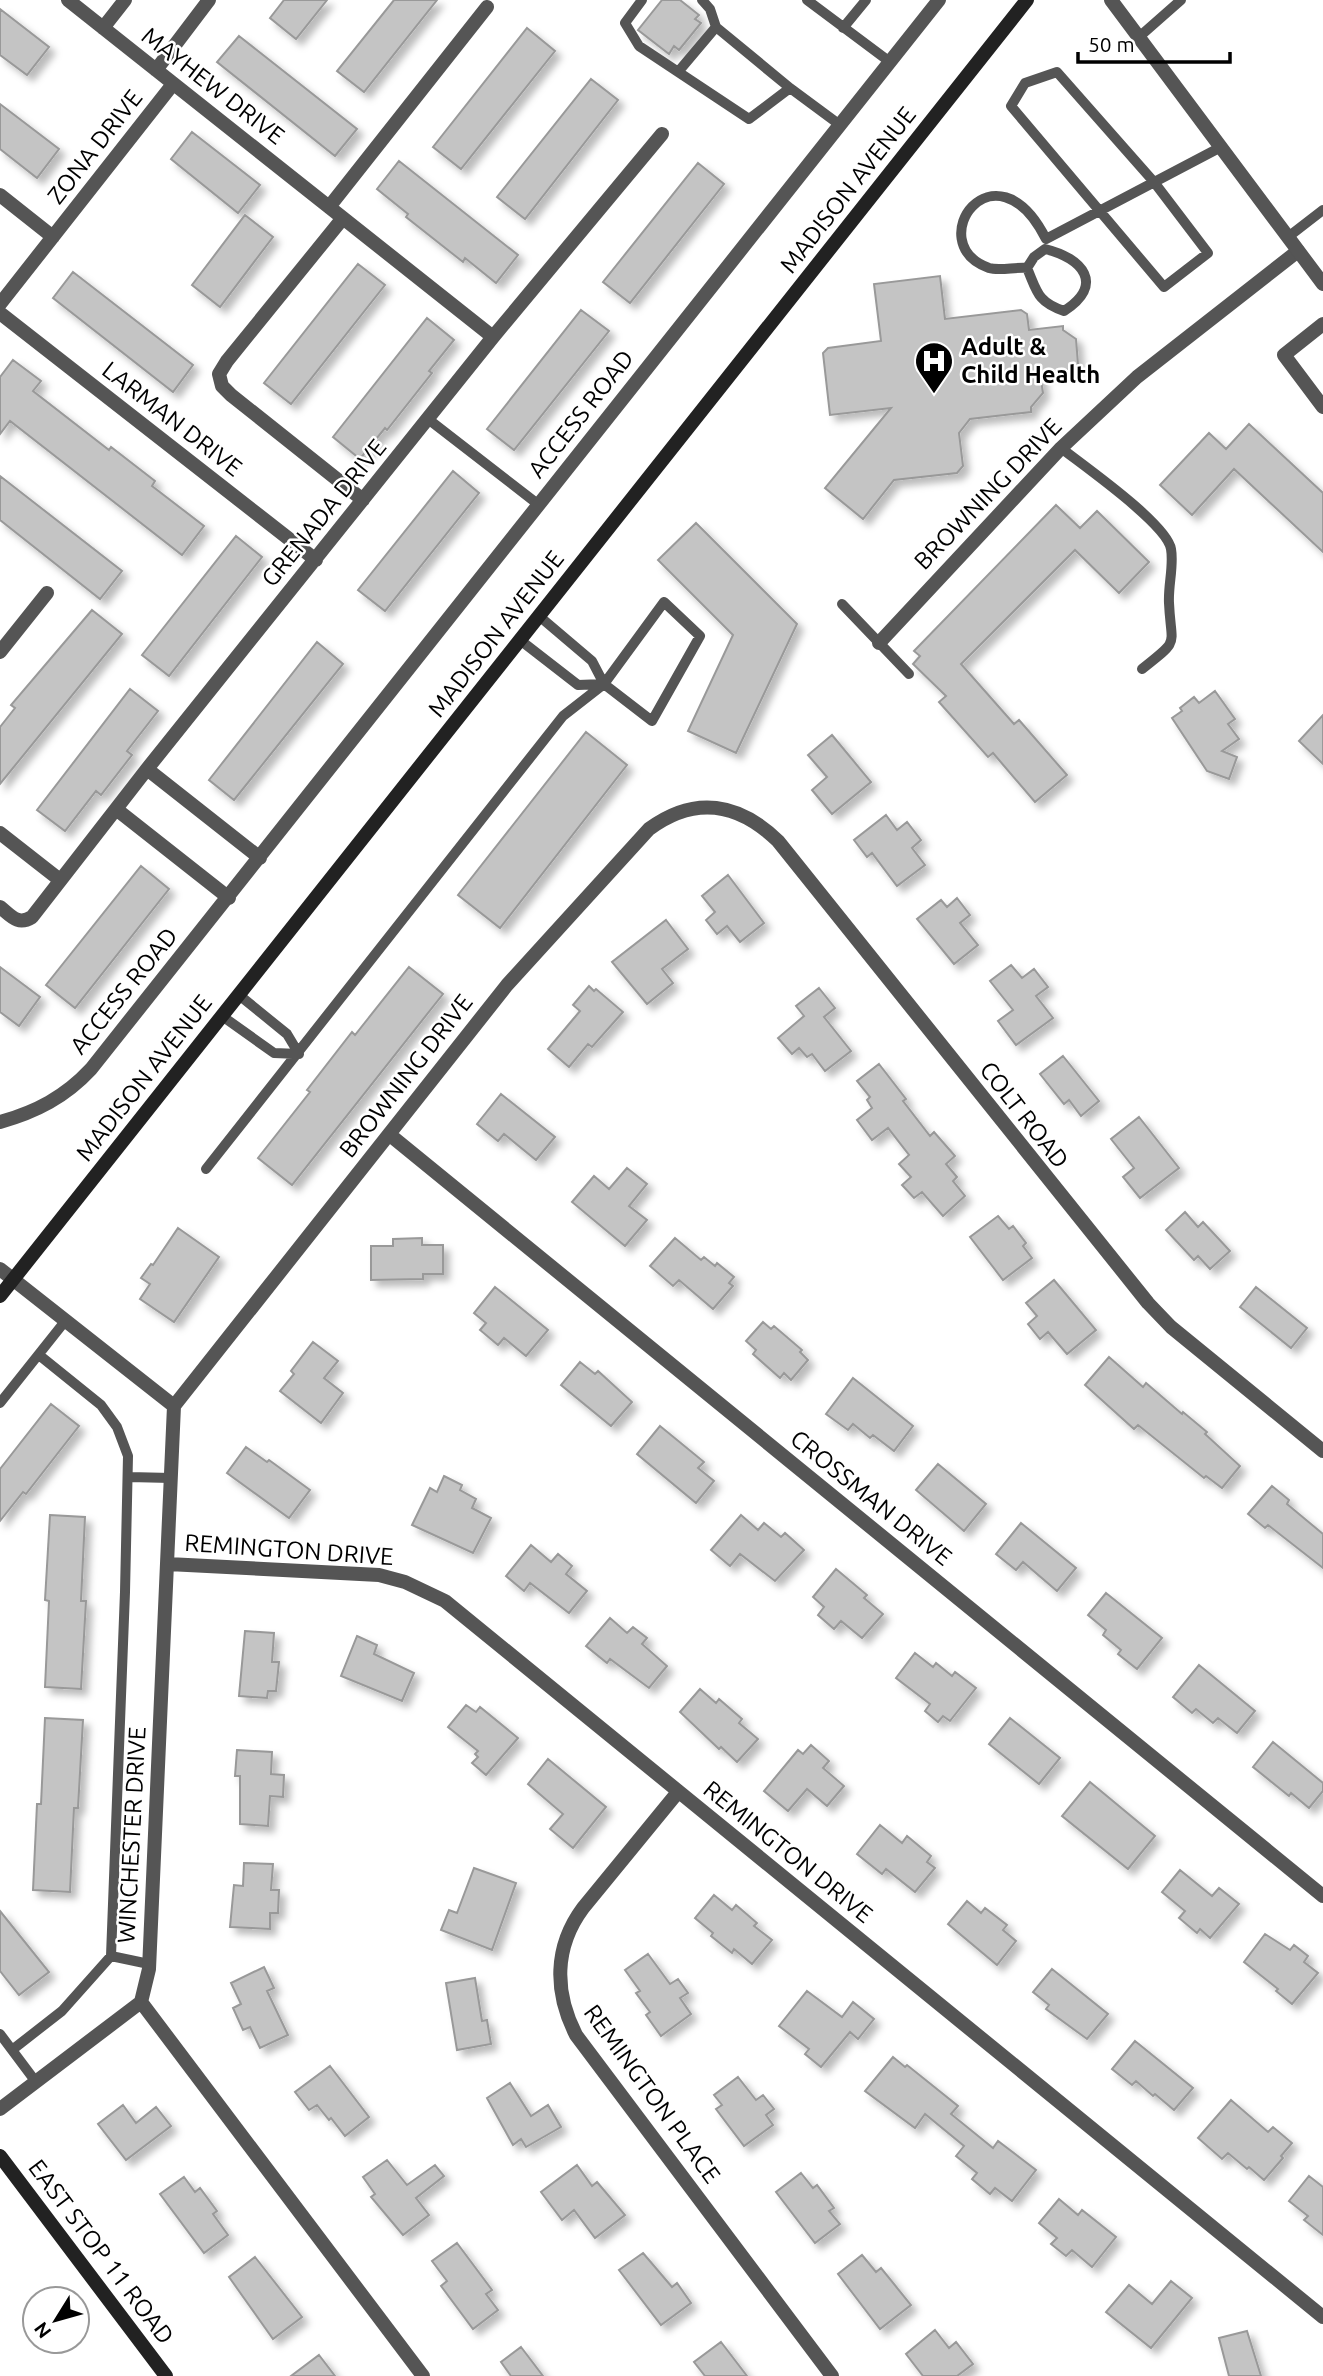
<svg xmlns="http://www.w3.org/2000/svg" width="1323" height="2376" viewBox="0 0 1323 2376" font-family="Ubuntu,sans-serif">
<defs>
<filter id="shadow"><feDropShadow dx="6" dy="6" stdDeviation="3.5" flood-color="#0004"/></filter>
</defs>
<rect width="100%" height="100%" fill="#fff"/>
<path fill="#c4c4c4" stroke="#999" stroke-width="2" filter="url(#shadow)" d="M284,0H327L296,39L270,18Z
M394,0H437L364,92L337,71Z
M662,0H680L699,15L695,19L701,23L679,50L674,46L669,54L638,30Z
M0,9L49,47L27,75L0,55Z
M527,28L555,51L461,169L433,147Z
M239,36L357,129L335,156L217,62Z
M591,79L618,100L525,219L497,197Z
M0,104L59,149L37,178L0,149Z
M192,132L260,185L238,213L171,159Z
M399,161L518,255L496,283L465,258L463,262L406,217L408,214L377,189Z
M698,163L724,184L630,303L603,282Z
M245,215L273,237L220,307L192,285Z
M358,264L385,285L291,404L264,383Z
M73,272L193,365L173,392L53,298Z
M940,276L945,319L1021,310L1027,314L1029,330L1063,326V330L1076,339L1078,364L1074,369L1040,373L1043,393L1031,407V412L970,419L959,433L963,466L957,473L894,480L863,519L825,488L891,408L830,415L823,353L828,348L881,341L874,284Z
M581,310L609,331L514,450L487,429Z
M427,318L454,340L429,371L432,373L387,430L385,428L360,459L333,437Z
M13,360L41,381L33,391L109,450L111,447L155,481L152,486L204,526L182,555L10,421L0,434V377Z
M1249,424L1323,493V552L1234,469L1192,515L1160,485L1209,433L1226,449Z
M453,471L479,493L385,611L358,590Z
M0,476L122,571L100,599L0,520Z
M1056,505L1080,528L1097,511L1149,562L1119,593L1075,550L961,664L1014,724L1019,720L1067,775L1035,802L993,753L988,757L939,702L946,696L913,664L920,656L914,651Z
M696,523L797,624L736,753L688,731L733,635L658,560Z
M236,536L262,557L169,676L142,655Z
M92,610L122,634L0,784V727L15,708L11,705Z
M317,642L343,664L234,800L209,780Z
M130,689L158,711L127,751L132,755L101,795L96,791L65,831L37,810Z
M1215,691L1235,719L1228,724L1239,739L1222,751L1237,757L1229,779L1207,771L1172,718L1182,711L1180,708L1194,697L1199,703Z
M1323,715V764L1299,741Z
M586,732L627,765L500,928L458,895Z
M832,735L871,782L832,814L812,790L827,777L808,755Z
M886,815L897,830L907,822L921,840L912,848L925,865L897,886L872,853L867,857L854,840Z
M141,866L169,889L75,1008L46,985Z
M728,875L764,923L740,942L727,926L717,934L706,920L715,912L702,896Z
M957,898L970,915L960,923L978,945L954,964L917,919L941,900L947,907Z
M666,920L688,949L662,969L673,983L647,1004L612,962Z
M1011,965L1022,978L1034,969L1048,987L1036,996L1053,1018L1016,1045L998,1021L1013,1010L990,981Z
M0,967L40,997L19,1026L0,1012Z
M409,967L443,994L292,1185L258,1158L310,1092L307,1090L352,1032L355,1035Z
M589,986L594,991L596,989L623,1012L592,1047L588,1044L569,1067L548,1049L580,1011L573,1005Z
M819,988L835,1008L824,1017L851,1051L825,1071L812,1054L807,1057L799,1048L792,1054L778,1038L804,1016L796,1006Z
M1063,1056L1099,1101L1081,1116L1069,1100L1064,1104L1040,1074Z
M879,1064L906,1099L903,1101L930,1136L934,1132L955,1156L946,1164L957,1177L953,1181L965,1196L943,1216L922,1192L914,1198L902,1185L911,1177L899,1164L909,1155L888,1128L872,1140L857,1120L872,1108L867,1100L870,1097L857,1081Z
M501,1094L555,1137L536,1160L504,1134L498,1141L477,1124Z
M1139,1117L1179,1168L1140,1198L1123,1177L1134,1168L1111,1139Z
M627,1168L647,1184L629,1206L647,1220L625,1246L572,1202L594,1176L609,1189Z
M1185,1212L1198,1227L1203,1222L1230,1251L1210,1269L1198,1256L1194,1260L1166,1230Z
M998,1216L1009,1229L1013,1226L1026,1243L1023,1246L1032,1258L1003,1280L970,1237Z
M178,1228L219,1257L174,1322L140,1299L150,1284L141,1278L151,1264L153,1265Z
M422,1238V1245H443V1274H423V1279L371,1280V1246H393V1239Z
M675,1238L701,1260L704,1257L715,1266L717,1263L734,1277L729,1283L733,1286L713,1309L679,1280L673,1286L650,1266Z
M1054,1280L1096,1330L1067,1354L1048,1332L1040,1339L1028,1324L1037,1316L1026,1303Z
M495,1287L548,1330L526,1356L504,1338L498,1345L480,1330L486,1323L474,1313Z
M1256,1287L1307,1328L1291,1348L1240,1307Z
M763,1322L771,1329L774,1326L802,1350L800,1352L808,1360L791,1380L784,1373L780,1378L753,1354L756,1350L746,1341Z
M313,1342L338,1361L324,1378L343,1393L321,1423L280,1391L294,1374L291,1371Z
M1109,1357L1143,1387L1146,1383L1182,1414L1183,1412L1207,1432L1205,1434L1240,1466L1222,1488L1206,1476L1204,1478L1138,1425L1134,1429L1085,1385Z
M580,1362L595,1374L598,1371L632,1402L611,1426L561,1385Z
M853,1378L913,1426L894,1451L873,1435L870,1438L853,1424L848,1430L826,1414Z
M51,1404L79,1426L26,1494L23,1492L0,1521V1469Z
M660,1426L704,1462L698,1468L714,1481L696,1503L637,1454Z
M246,1447L267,1462L269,1460L310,1490L289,1518L227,1473Z
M938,1464L986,1504L964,1531L916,1490Z
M444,1476L462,1485L460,1490L476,1499L472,1508L491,1518L473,1553L412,1525L430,1488L437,1492Z
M1272,1486L1289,1500L1287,1504L1323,1534V1568L1268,1525L1265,1528L1248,1514Z
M50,1515L85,1517L81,1601H86L81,1689L45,1687L49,1601L45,1600Z
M741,1515L758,1530L764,1523L781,1537L785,1533L804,1550L775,1581L740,1554L730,1566L711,1550Z
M1021,1523L1076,1568L1057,1591L1023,1562L1016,1570L996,1554Z
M531,1545L551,1562L558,1554L572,1566L566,1574L587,1591L569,1613L530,1583L524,1591L506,1576Z
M836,1569L867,1595L864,1598L883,1614L862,1638L841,1621L834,1629L818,1615L824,1607L813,1597Z
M1106,1593L1162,1638L1137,1669L1118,1654L1121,1650L1103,1635L1106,1630L1088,1615Z
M610,1618L627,1633L633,1627L647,1638L642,1644L667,1666L649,1688L610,1659L607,1663L586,1646Z
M245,1631L274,1633L272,1662H279L276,1691H268L267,1698L239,1696Z
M357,1636L377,1645L374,1654L414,1673L402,1701L341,1676Z
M915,1653L933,1667L936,1663L952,1676L955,1672L976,1688L950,1721L943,1716L938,1722L925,1711L930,1704L896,1678Z
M1199,1665L1255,1711L1237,1733L1218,1718L1213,1723L1196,1709L1192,1713L1173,1697Z
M700,1689L716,1703L719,1699L742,1719L739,1723L758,1739L737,1762L721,1747L719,1749L680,1712Z
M466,1705L476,1712L480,1707L518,1738L486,1775L472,1763L478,1757L475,1754L478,1751L448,1727Z
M45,1718L83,1720L78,1808H74L70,1892L33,1890L37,1804H41Z
M1010,1718L1060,1758L1039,1784L989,1744Z
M1273,1742L1323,1783V1791L1309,1808L1291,1793L1289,1796L1253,1767Z
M811,1745L829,1761L823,1768L844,1786L827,1806L807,1789L788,1811L764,1791L798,1750L803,1754Z
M237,1750L272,1752L271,1774L284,1775L283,1797L270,1796L268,1826L240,1824V1776H235Z
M548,1759L606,1807L573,1848L550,1829L563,1814L528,1784Z
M1090,1782L1155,1836L1128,1869L1062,1816Z
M880,1825L902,1843L907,1836L931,1856L927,1862L935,1868L915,1892L886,1869L882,1874L857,1854Z
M244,1863L273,1864L271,1890H279L278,1913H270V1929L230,1927L234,1885L243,1886Z
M474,1868L516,1883L492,1950L441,1930L449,1910L457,1913Z
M1180,1870L1212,1896L1219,1888L1239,1904L1210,1938L1200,1929L1197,1933L1179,1918L1185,1911L1162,1892Z
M714,1895L732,1910L736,1905L757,1923L754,1926L772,1940L752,1964L734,1949L732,1953L711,1936L713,1933L695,1918Z
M967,1901L981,1913L985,1908L1007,1925L1003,1930L1016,1941L997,1965L948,1924Z
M0,1911L49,1972L19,1995L0,1971Z
M1265,1934L1290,1950L1294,1945L1308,1956L1304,1962L1318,1973L1292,2004L1276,1991L1278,1989L1244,1962Z
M648,1954L670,1984L678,1979L688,1993L680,1998L691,2014L661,2036L646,2015L650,2012L636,1993L640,1991L625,1970Z
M264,1967L274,1988L267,1991L288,2035L260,2048L250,2027L243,2030L233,2008L241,2004L231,1983Z
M1052,1969L1108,2014L1087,2039L1046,2009L1049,2005L1033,1992Z
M475,1978L482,2021L487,2020L491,2044L457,2050L446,1983Z
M807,1991L842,2017L853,2002L874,2019L858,2039L850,2032L821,2067L805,2054L809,2049L779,2026Z
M1135,2041L1193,2088L1174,2110L1155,2094L1153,2096L1136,2081L1132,2085L1112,2069Z
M893,2057L905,2067L907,2065L958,2106L951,2114L993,2148L998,2141L1036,2170L1012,2201L995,2188L990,2194L972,2179L977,2173L956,2156L964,2146L925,2114L915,2128L865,2091Z
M330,2066L369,2117L345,2136L331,2118L329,2120L317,2105L309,2110L295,2092Z
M738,2077L756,2100L763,2095L774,2109L766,2115L773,2125L744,2146L716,2109L722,2105L714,2095Z
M510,2083L531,2116L548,2105L561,2127L526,2147L521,2139L513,2145L487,2098Z
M1231,2100L1268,2132L1273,2127L1292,2143L1281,2156L1283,2158L1264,2180L1249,2167L1247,2169L1228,2153L1222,2159L1198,2138Z
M123,2105L136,2123L156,2107L171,2126L126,2160L98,2124Z
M387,2160L407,2185L435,2165L444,2176L416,2198L429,2215L403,2235L371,2197L375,2194L363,2177Z
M577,2165L592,2186L597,2182L625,2215L595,2238L574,2210L562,2220L541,2192Z
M801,2173L813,2188L817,2185L834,2208L829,2211L840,2224L815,2243L776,2192Z
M1309,2176L1323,2187V2235L1304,2220L1308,2216L1289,2201Z
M184,2177L195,2192L200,2188L217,2211L213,2214L228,2235L204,2253L160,2194Z
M1059,2199L1078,2215L1082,2210L1116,2237L1092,2267L1072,2250L1066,2256L1051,2244L1057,2238L1039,2223Z
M457,2243L492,2290L486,2294L498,2310L473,2329L441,2286L447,2281L432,2261Z
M643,2253L672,2287L677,2283L691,2303L661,2325L619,2270Z
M862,2255L876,2272L881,2268L911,2305L880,2329L838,2274Z
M255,2257L302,2317L273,2339L229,2277Z
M1171,2281L1192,2298L1151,2348L1106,2312L1129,2285L1152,2304Z
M935,2330L949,2348L956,2342L973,2364L957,2376H923L906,2354Z
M1247,2331L1261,2376H1229L1219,2338Z
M721,2342L747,2376H705L694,2362Z
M521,2347L543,2376H511L501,2362Z
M319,2355L335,2376H291Z"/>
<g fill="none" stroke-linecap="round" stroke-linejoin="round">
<path stroke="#555" stroke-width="10" d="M642,0L625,23L639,46L749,119L790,88
M702,0L710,9L716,27L790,88L840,125
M807,0L890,62
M843,28L866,0
M1139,37L1181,0
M678,72L716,27
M1057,72L1154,182L1208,253L1164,287L1011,106L1025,83Z
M1288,237L1323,210
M1027,268C1037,291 1037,302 1064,311C1105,285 1083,258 1045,249L1034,257L1027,268C1015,267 999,271 989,268C920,243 995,138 1046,239L1221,147
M428,419L539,505
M1061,448C1084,466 1167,524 1171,549C1174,566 1168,585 1169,603C1171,648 1181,638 1142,669
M842,604L909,674
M520,640L578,685L604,684L592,661L539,616
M239,995L287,1034L299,1054
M222,1016L274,1053L299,1054
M206,1169L563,716L604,684L664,602L700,636L652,721L604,684
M0,1403L66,1320
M129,1477L171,1478
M111,1956L149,1964
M0,2034L36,2082
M12,2050L62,2011L111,1956L125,1592L128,1456L117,1427L101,1405L39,1355"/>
<path stroke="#555" stroke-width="14" d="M68,0L493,337
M103,28L125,0
M156,70L209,0
M0,195L53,237
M329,207L487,7
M343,218L227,361L219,374L222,386L231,395L363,500
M0,304L173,84
M0,313L316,560
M1323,324L1284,355L1323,407
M879,643L1061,448L1137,377L1298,251
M0,652L47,593
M147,769L260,858
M116,809L229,898
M0,833L60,880
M0,907C11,916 18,926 32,917L147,769L493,337L662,134
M0,1122C36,1112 65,1097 91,1069L939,0
M390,1135L1323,1896
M0,1269L174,1406L149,1969L141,2002L423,2376
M174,1406L507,985L649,829C695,795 739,803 778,841L1148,1303L1171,1327L1323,1451
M168,1564L379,1575L405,1582L445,1601L1323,2317
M678,1792L583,1908C554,1947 554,1992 576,2035L832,2376
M0,2109L141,2002"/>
<path stroke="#555" stroke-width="14" d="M1111,0L1323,284"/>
<path stroke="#222" stroke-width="14" d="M0,1296L1027,0
M0,2156L166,2376"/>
</g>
<defs>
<symbol id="hospital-pin" viewBox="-11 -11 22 30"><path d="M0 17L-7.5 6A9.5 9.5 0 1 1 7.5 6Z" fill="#000" stroke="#fff"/><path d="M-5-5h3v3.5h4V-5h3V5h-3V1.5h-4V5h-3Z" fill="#fff"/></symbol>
</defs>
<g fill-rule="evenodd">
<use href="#hospital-pin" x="912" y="339" width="44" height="60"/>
</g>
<g text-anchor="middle" stroke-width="5" stroke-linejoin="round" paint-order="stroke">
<g font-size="24" fill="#000" stroke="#fff">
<text transform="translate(213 86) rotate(38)" y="8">MAYHEW DRIVE</text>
<text transform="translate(95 147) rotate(-52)" y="8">ZONA DRIVE</text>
<text transform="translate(848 190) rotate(-52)" y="8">MADISON AVENUE</text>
<text transform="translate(581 414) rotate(-52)" y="8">ACCESS ROAD</text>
<text transform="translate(172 419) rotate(38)" y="8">LARMAN DRIVE</text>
<text transform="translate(988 494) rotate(-46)" y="8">BROWNING DRIVE</text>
<text transform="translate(324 513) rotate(-51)" y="8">GRENADA DRIVE</text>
<text transform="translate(496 634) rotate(-52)" y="8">MADISON AVENUE</text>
<text transform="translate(124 991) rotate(-51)" y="8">ACCESS ROAD</text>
<text transform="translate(406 1076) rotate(-52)" y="8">BROWNING DRIVE</text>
<text transform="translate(144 1078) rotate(-52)" y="8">MADISON AVENUE</text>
<text transform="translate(1024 1115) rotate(52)" y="8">COLT ROAD</text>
<text transform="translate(871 1498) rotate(39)" y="8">CROSSMAN DRIVE</text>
<text transform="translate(289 1550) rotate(4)" y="8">REMINGTON DRIVE</text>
<text transform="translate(132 1835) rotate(-87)" y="8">WINCHESTER DRIVE</text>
<text transform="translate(788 1852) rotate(39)" y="8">REMINGTON DRIVE</text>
<text transform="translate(652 2094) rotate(54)" y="8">REMINGTON PLACE</text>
<text transform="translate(101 2252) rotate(53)" y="8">EAST STOP 11 ROAD</text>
</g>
<g font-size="24" font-weight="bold" fill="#000" stroke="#fff" text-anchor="start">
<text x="961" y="355">Adult &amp;<tspan x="961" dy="28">Child Health</tspan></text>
</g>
</g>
<g transform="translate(56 2320) rotate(233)"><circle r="33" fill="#ffffff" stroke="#999999" stroke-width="2"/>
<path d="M0-5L12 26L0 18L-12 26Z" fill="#000000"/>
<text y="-10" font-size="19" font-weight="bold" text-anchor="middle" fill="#000000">N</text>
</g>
<path d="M1078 52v10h152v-10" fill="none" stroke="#000000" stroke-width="3.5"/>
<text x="1088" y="52" font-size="21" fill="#000000" stroke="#ffffff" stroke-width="5" paint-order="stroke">50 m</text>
</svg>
